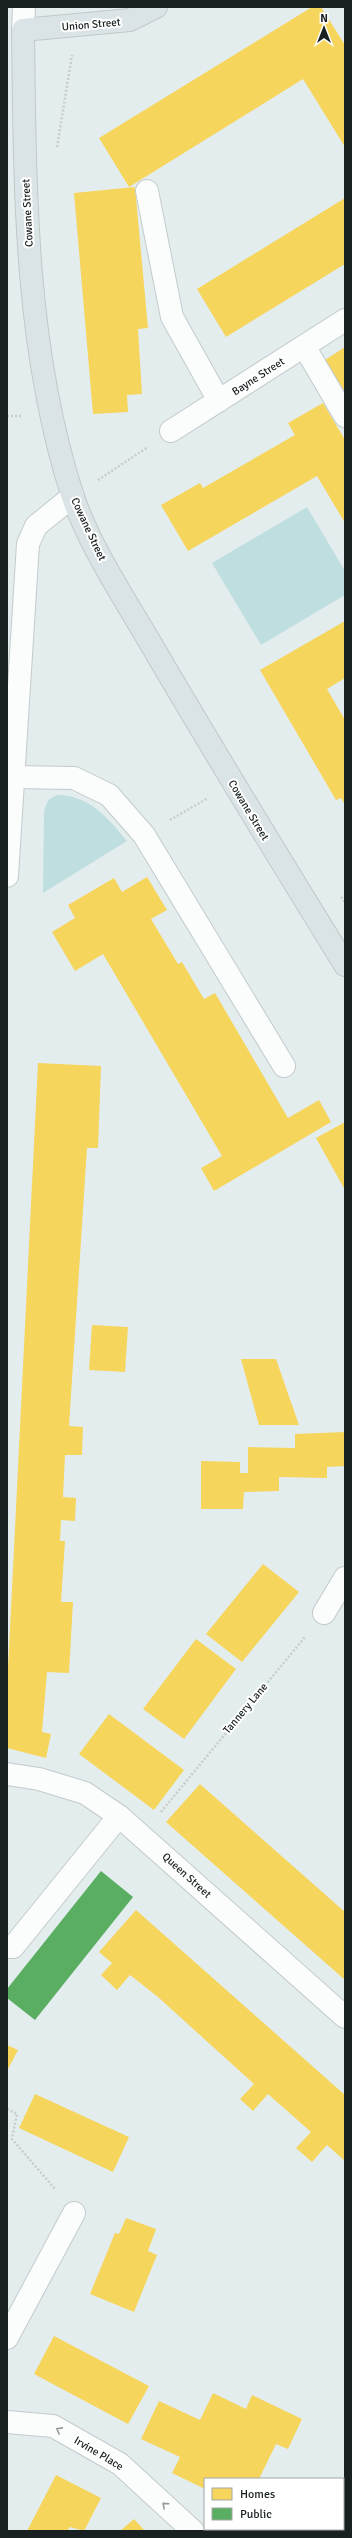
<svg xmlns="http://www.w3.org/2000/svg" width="352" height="2538" viewBox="0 0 352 2538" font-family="Signika,sans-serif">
<rect width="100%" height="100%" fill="#e3edee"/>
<path fill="#bfdee0" d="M307,507L345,571V595L261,645L212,563Z
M57,795C89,795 108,818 127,841L43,893L44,811L48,800Z"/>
<path fill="#f6d55c" d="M312,7H321L345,45V147L303,79L129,187L99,138Z
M135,187L148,328L138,329L142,394L127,395L128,412L93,414L74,193Z
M345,198V264L226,337L197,289Z
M345,347V392L325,360Z
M323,403L345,440V523L317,476L188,551L161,505L200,483L203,488L295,435L288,423Z
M345,621V678L327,689L345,720V805L341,798L336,800L260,670Z
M147,877L167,910L151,919L178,964L182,962L204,999L215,993L288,1118L319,1100L331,1122L214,1191L201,1168L222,1156L103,954L75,971L52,932L75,918L68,905L114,878L122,892Z
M38,1063L101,1066L98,1148H87L69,1426L83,1427L82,1455H65L63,1497L76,1498L75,1521L61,1520L60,1541H65L61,1602H73L69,1673L47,1672L42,1732L51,1734L46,1758L7,1748L8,1669Z
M345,1122V1190L316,1138Z
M92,1325L128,1327L125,1372L89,1370Z
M241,1359H276L299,1425H259Z
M345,1432V1466L327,1467V1478L279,1477V1491L244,1492L243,1509H201V1461L240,1462V1473H248V1447L295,1448V1434Z
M263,1564L299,1592L242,1662L206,1634Z
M196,1639L236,1669L184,1739L143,1709Z
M109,1714L184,1770L154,1810L79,1754Z
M200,1784L345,1912V1980L166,1822Z
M136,1910L345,2095V2161L327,2145L312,2162L296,2148L311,2132L268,2094L253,2111L240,2099L254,2084L158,1997L130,1975L117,1990L101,1975L112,1963L99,1952Z
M7,2045L18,2050L7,2071Z
M35,2094L129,2137L113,2172L19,2128Z
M126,2218L156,2229L148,2251L157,2255L134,2312L90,2294L115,2233L119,2234Z
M54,2336L149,2386L128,2424L34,2374Z
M213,2393L246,2409L252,2395L302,2419L288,2449L276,2444L259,2479H205V2489L172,2473L180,2457L141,2439L159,2401L200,2420Z
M56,2475L101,2498L84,2531L70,2527L67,2531H27Z
M134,2519L145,2531H120Z
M270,2529H325L327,2531H268Z"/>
<path fill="#5aae61" d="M101,1871L133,1897L35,2020L7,1998V1989Z"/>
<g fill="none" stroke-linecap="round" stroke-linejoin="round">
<defs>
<path id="minor" d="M23,30L24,7
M147,191L172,317L219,401
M304,346L345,416
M171,431L345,320
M12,777L74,778L109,795L144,835L284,1066
M7,876L28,544L36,526L73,496
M324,1613L345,1578
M7,1774L39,1779L85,1793L119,1816L345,2017
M7,1947H13L119,1816
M7,2338L74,2213
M7,2422L53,2426L120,2464L193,2531"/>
<path id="major" d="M156,7L130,20L23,30C25,186 24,344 72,494C89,547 130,607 158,656C219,760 282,863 345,965"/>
</defs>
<use href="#minor" stroke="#c3cacb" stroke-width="24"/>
<use href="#major" stroke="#c2c8c8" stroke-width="24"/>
<path stroke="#c9cccd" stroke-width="2.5" stroke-dasharray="2 2" stroke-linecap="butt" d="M57,147L72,55
M7,416H21
M98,480L148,447
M170,820L208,798
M341,897L345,902
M161,1812L305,1637
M7,2109L17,2114L12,2139L55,2189"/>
<use href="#minor" stroke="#fbfcfc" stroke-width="22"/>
<use href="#major" stroke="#dae4e6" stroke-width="22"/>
</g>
<defs><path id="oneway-chevron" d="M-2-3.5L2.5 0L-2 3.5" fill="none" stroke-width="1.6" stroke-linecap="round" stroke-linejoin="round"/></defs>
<g stroke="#959999">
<use href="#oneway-chevron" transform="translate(59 2430) rotate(-151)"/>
<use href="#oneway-chevron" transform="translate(165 2505) rotate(-138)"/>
</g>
<g text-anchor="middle" stroke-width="4" stroke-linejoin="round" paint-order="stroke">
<g font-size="11" fill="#192021" stroke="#fff">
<text transform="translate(91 24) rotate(-5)" y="4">Union Street</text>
<text transform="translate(27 213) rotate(-93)" y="4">Cowane Street</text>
<text transform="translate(258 376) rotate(-33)" y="4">Bayne Street</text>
<text transform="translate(89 529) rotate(65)" y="4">Cowane Street</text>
<text transform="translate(249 810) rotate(59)" y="4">Cowane Street</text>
<text transform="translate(245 1708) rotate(-50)" y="4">Tannery Lane</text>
<text transform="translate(187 1875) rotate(42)" y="4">Queen Street</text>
<text transform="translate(99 2453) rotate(31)" y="4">Irvine Place</text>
</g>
</g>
<rect width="352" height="2538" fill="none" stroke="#192021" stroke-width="16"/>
<rect x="204" y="2478" width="140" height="52" fill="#ffffff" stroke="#a3a6a6"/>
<rect x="212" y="2488" width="20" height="12" fill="#f6d55c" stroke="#a3a6a6"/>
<text x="240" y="2498" font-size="12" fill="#192021">Homes</text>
<rect x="212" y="2508" width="20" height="12" fill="#5aae61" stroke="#a3a6a6"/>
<text x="240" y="2518" font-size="12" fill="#192021">Public</text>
<g transform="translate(324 28)" stroke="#ffffff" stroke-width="3" paint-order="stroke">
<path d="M0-3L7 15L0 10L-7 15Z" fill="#192021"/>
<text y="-6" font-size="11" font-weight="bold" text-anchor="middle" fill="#192021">N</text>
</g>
</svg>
